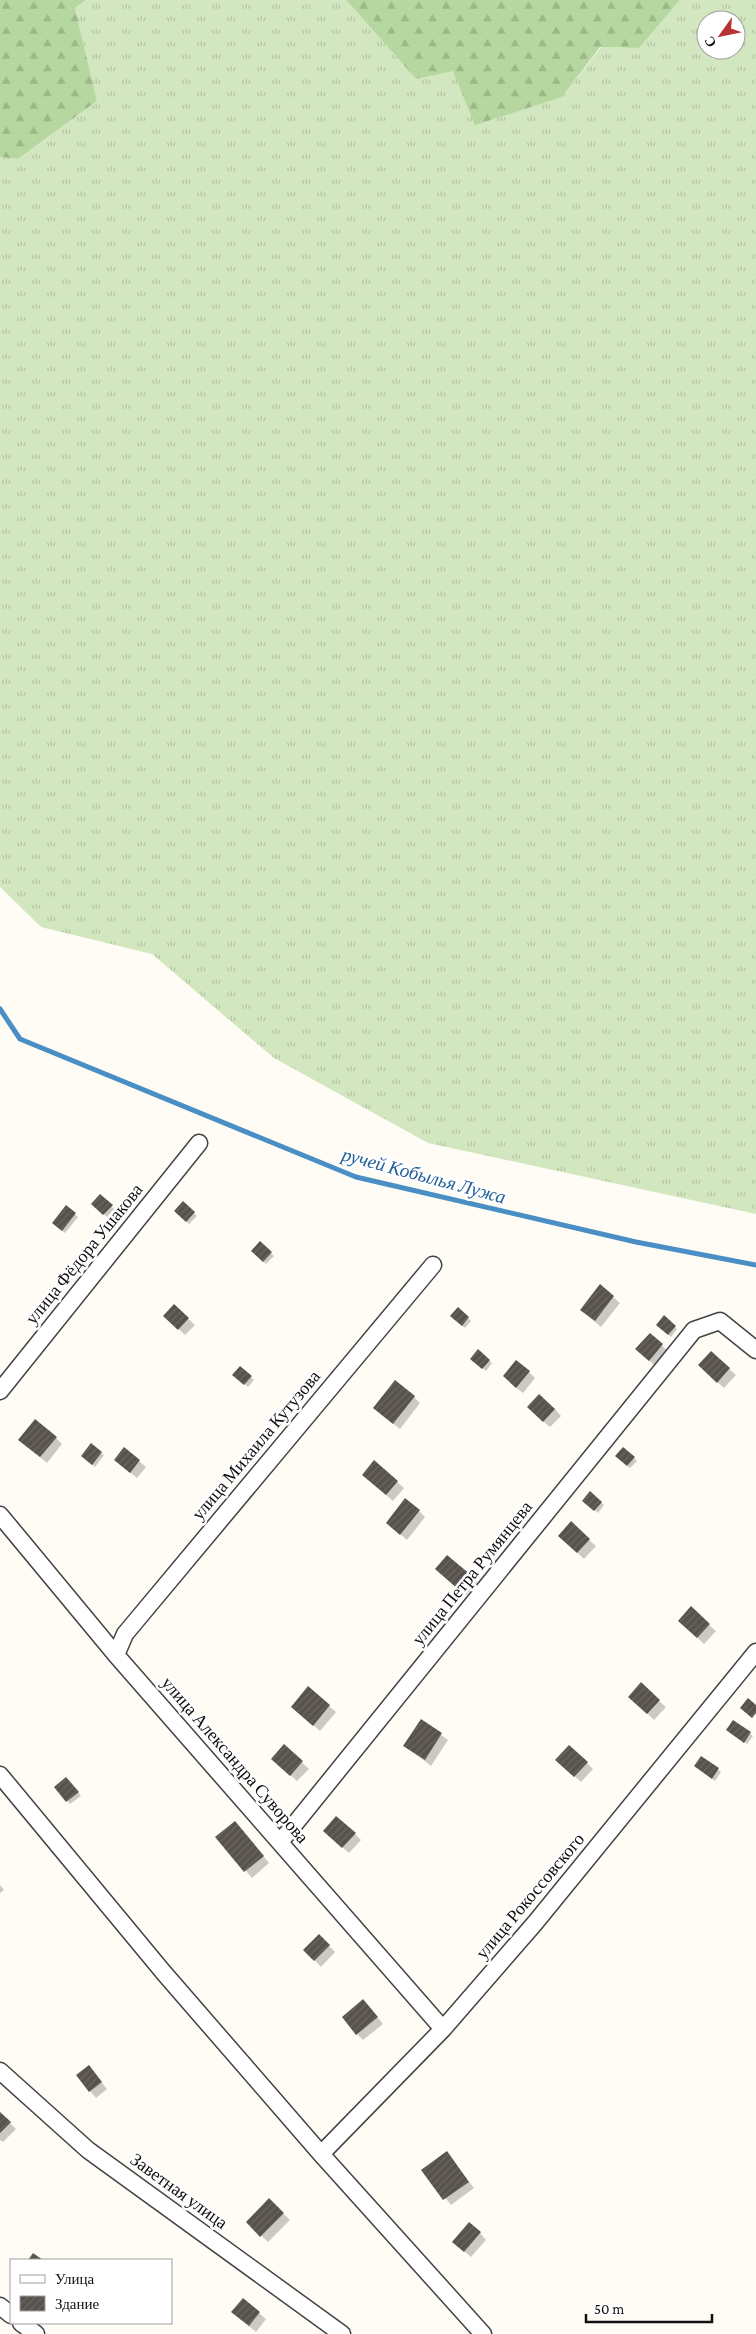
<svg xmlns="http://www.w3.org/2000/svg" width="756" height="2334" viewBox="0 0 756 2334" font-family="'Crimson Pro',serif">
<defs>
<pattern id="grass-tufts" width="24" height="20" patternUnits="userSpaceOnUse" patternTransform="scale(1.25)"><rect width="24" height="20" fill="#d2e7bf"/><path d="M3 7l-1-3M5 7V3M7 7l1-3M15 17l-1-3M17 17v-4M19 17l1-3" fill="none" stroke="#b3c5a3"/></pattern>
<pattern id="forest-firs" width="22" height="20" patternUnits="userSpaceOnUse" patternTransform="scale(1.25)"><rect width="22" height="20" fill="#b6d7a0"/><path d="M5 1l3.5 6h-7zM16 11l3.5 6h-7z" fill="#9bb889"/></pattern>
<pattern id="building-hatch" width="6" height="6" patternUnits="userSpaceOnUse" patternTransform="scale(1.25)"><rect width="6" height="6" fill="#58524d"/><path d="M-1 1l2-2M0 6l6-6M5 7l2-2" fill="none" stroke="#6b6662"/></pattern>
</defs>
<rect width="100%" height="100%" fill="#fefcf4"/>
<path fill="url(#grass-tufts)" fill-rule="evenodd" d="M86,0H346L416,79L453,70L562,97L601,47L639,48L680,0H756V1214L428,1143L274,1058L152,954L41,927L0,887V157L18,159L97,101L75,8ZM706,20H736V50H706Z"/>
<path fill="url(#forest-firs)" d="M0,0H86L75,8L97,101L18,159L0,157Z
M346,0H680L639,48L600,47L562,97L475,125L453,71L416,79Z"/>
<path fill="#0003" d="M101,1196L114,1209L107,1217L93,1204Z
M183,1202L197,1216L189,1224L175,1211Z
M66,1207L78,1217L65,1233L56,1226Z
M260,1243L274,1256L266,1264L252,1251Z
M600,1286L620,1303L601,1327L588,1316Z
M174,1306L195,1325L185,1335L165,1316Z
M458,1308L471,1321L465,1328L454,1319Z
M664,1317L677,1329L671,1337L660,1327Z
M650,1335L668,1351L656,1366L643,1356Z
M478,1351L492,1363L486,1371L472,1359Z
M711,1352L736,1375L724,1388L706,1372Z
M240,1368L254,1380L248,1387L234,1375Z
M529,1372L535,1378L523,1393L510,1383Z
M414,1397L420,1403L400,1429L381,1414Z
M555,1409L561,1416L550,1427L535,1414Z
M56,1438L62,1444L47,1463L26,1446Z
M623,1449L637,1461L630,1468L617,1456Z
M101,1453L104,1455L95,1467L85,1459Z
M139,1461L146,1467L137,1478L122,1466Z
M374,1462L404,1488L393,1501L370,1481Z
M590,1493L604,1505L598,1513L584,1500Z
M419,1511L425,1517L407,1540L394,1529Z
M589,1540L596,1546L584,1559L566,1542Z
M447,1556L477,1583L466,1595L443,1575Z
M709,1625L716,1631L704,1644L686,1627Z
M308,1688L336,1712L320,1731L299,1713Z
M659,1701L666,1707L654,1720L636,1703Z
M421,1720L448,1740L431,1766L405,1746Z
M734,1721L753,1736L747,1744L730,1732Z
M284,1746L309,1769L297,1781L279,1765Z
M702,1757L721,1772L715,1781L699,1768Z
M587,1763L593,1769L581,1782L563,1766Z
M69,1781L81,1796L70,1804L56,1787Z
M241,1829L269,1863L252,1878L217,1837Z
M355,1834L361,1840L349,1853L331,1837Z
M0,1885L4,1890L0,1893Z
M319,1936L335,1952L321,1967L305,1950Z
M369,2007L383,2024L363,2040L357,2034Z
M89,2067L107,2089L96,2098L90,2091Z
M0,2113L16,2129L3,2142L0,2140Z
M446,2153L474,2188L451,2205L423,2170Z
M269,2200L290,2220L268,2242L247,2222Z
M480,2233L486,2240L471,2257L460,2248Z
M243,2300L266,2319L256,2332L239,2318Z"/>
<g fill="none" stroke-linecap="round" stroke-linejoin="round">
<path stroke="#498ec4" stroke-width="5" d="M0,1009L20,1039L356,1177L636,1242L756,1265"/>
</g>
<path fill="url(#building-hatch)" d="M100,1194L113,1205L103,1215L91,1204Z
M183,1201L195,1212L186,1222L174,1211Z
M66,1205L76,1213L62,1231L52,1223Z
M260,1241L272,1252L263,1262L251,1251Z
M600,1284L614,1296L595,1321L580,1310Z
M174,1304L189,1318L178,1330L163,1316Z
M458,1307L469,1317L462,1326L450,1316Z
M664,1315L676,1326L668,1335L656,1325Z
M650,1333L663,1344L649,1361L635,1349Z
M478,1349L490,1360L482,1369L470,1359Z
M711,1351L730,1368L717,1383L698,1365Z
M516,1360L530,1371L516,1388L503,1376Z
M240,1366L252,1376L244,1385L232,1375Z
M395,1380L415,1396L393,1424L373,1408Z
M539,1394L555,1409L543,1422L527,1407Z
M35,1419L57,1437L40,1457L18,1440Z
M91,1443L102,1452L92,1465L81,1456Z
M124,1447L140,1460L130,1473L114,1460Z
M623,1447L635,1457L627,1466L615,1456Z
M374,1460L398,1481L386,1495L362,1475Z
M590,1491L602,1502L594,1511L582,1501Z
M405,1498L420,1510L400,1535L386,1523Z
M571,1521L590,1539L577,1553L558,1536Z
M447,1555L471,1575L459,1590L435,1569Z
M691,1606L710,1624L697,1638L678,1621Z
M641,1682L660,1700L647,1714L628,1697Z
M308,1686L330,1705L313,1726L291,1707Z
M748,1698L756,1705V1713L752,1718L740,1708Z
M421,1719L442,1733L425,1760L403,1746Z
M733,1720L751,1732L744,1743L726,1730Z
M284,1744L303,1761L290,1776L271,1759Z
M569,1745L588,1762L574,1777L555,1760Z
M701,1756L719,1768L712,1779L694,1766Z
M66,1777L79,1792L66,1802L54,1787Z
M336,1816L356,1833L342,1848L323,1831Z
M235,1821L264,1856L244,1872L215,1837Z
M319,1934L330,1945L314,1961L303,1950Z
M363,1999L378,2017L356,2035L342,2017Z
M89,2065L102,2082L89,2092L76,2075Z
M0,2112L11,2122L0,2133Z
M447,2151L469,2182L443,2200L421,2170Z
M269,2198L284,2213L260,2237L246,2222Z
M469,2222L481,2232L464,2252L452,2242Z
M33,2253L43,2260H28Z
M243,2298L260,2312L249,2326L231,2312Z"/>
<g fill="none" stroke-linecap="round" stroke-linejoin="round">
<defs>
<path id="minor" d="M0,1391L199,1143
M0,1515L116,1655L443,2029
M116,1655L125,1634L433,1265
M0,1775L164,1973L321,2154L483,2334
M281,1841L694,1330L720,1321L756,1350
M0,2071L88,2150L342,2334
M321,2154L443,2029L535,1923L756,1652
M0,2306L11,2315
M21,2323L36,2334"/>
</defs>
<use href="#minor" stroke="#434343" stroke-width="19"/>
<use href="#minor" stroke="#fff" stroke-width="16"/>
</g>
<g text-anchor="middle" stroke-width="5" stroke-linejoin="round" paint-order="stroke">
<g font-size="18" fill="#101010" stroke="#fff">
<text transform="translate(84 1254) rotate(-51)" y="6">улица Фёдора Ушакова</text>
<text transform="translate(256 1445) rotate(-50)" y="6">улица Михаила Кутузова</text>
<text transform="translate(472 1573) rotate(-51)" y="6">улица Петра Румянцева</text>
<text transform="translate(235 1760) rotate(49)" y="6">улица Александра Суворова</text>
<text transform="translate(530 1896) rotate(-50)" y="6">улица Рокоссовского</text>
<text transform="translate(179 2191) rotate(36)" y="6">Заветная улица</text>
</g>
<g font-size="19" font-style="italic" fill="#22609a" stroke="#fff">
<text transform="translate(424 1175) rotate(15)" y="7">ручей Кобылья Лужа</text>
</g>
</g>
<rect x="10" y="2259" width="162" height="65" fill="#ffffff" stroke="#9f9f9f"/>
<rect x="20" y="2275" width="25" height="8" fill="#ffffff" stroke="#9f9f9f"/>
<text x="55" y="2284" font-size="15" fill="#101010">Улица</text>
<rect x="20" y="2296" width="25" height="15" fill="url(#building-hatch)" stroke="#9f9f9f"/>
<text x="55" y="2309" font-size="15" fill="#101010">Здание</text>
<g transform="translate(721 35) rotate(237)"><circle r="24" fill="#ffffff" stroke="#9f9f9f"/>
<path d="M0-4L9 19L0 12L-9 19Z" fill="#b63233"/>
<text y="-8" font-size="14" font-weight="bold" text-anchor="middle" fill="#101010">С</text>
</g>
<path d="M586 2314v8h126v-8" fill="none" stroke="#101010" stroke-width="2.5"/>
<text x="594" y="2314" font-size="15" fill="#101010" stroke="#ffffff" stroke-width="4" paint-order="stroke">50 m</text>
</svg>
